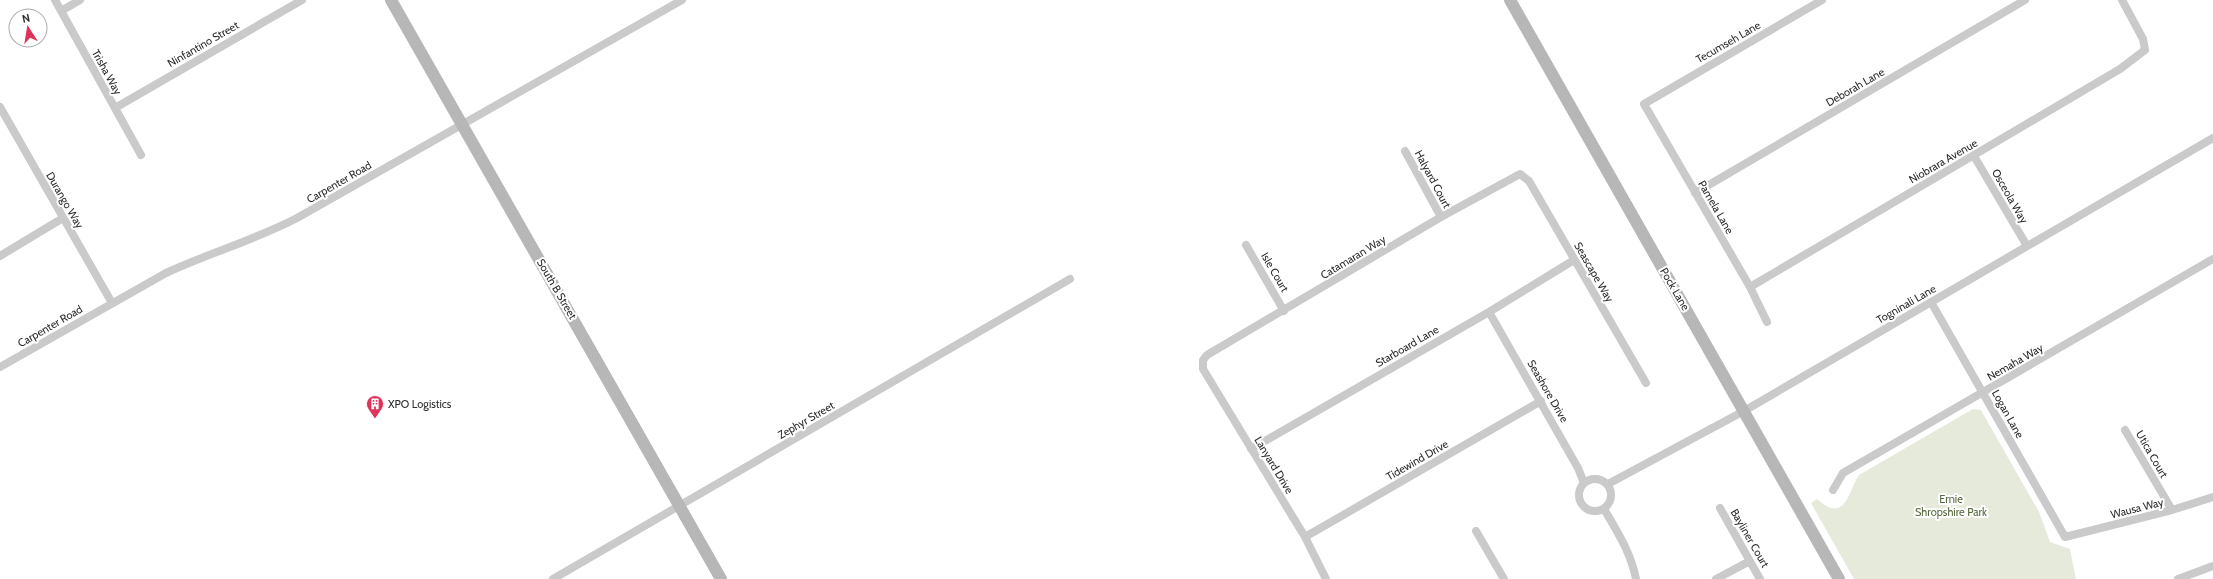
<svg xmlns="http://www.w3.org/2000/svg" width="2213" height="579" viewBox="0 0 2213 579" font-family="Cabin,sans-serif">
<rect width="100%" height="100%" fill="#fff"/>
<path fill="#e5eadb" d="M1973,409L1981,410L2039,512L2050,542L2070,549L2076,579H1854L1811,503L1817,499C1846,525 1848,491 1859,475Z"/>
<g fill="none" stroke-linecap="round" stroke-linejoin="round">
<path stroke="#cacaca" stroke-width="8" d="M55,0L141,155
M61,11L80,0
M0,107L112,303
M115,108L302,0
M1405,151L1441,217
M1974,156L2027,246
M1695,193L2025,0
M1246,245L1284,311
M0,256L63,218
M1750,287L2120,69L2145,50L2143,39L2122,0
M1931,302L2065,537L2172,510L2213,497
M1489,312L1578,468L1584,483
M1767,322L1750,287L1644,104L1822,0
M0,367L166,273C209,253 255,240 297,218L682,0
M2125,430L2172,510
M1251,449L1489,312L1574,260
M1579 495a16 16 0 1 1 32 0a16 16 0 1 1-32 0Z
M1608,484L1744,411L2213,138
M1833,490L1843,473L2213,259
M1720,508L1760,579
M1604,509C1617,531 1631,553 1636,579
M1476,531L1504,579
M1305,537L1541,401
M553,579L1070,279
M1326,579L1305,537L1203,369V360L1207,355L1441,217L1520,174L1529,181L1646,383
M1716,579L1750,561
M2178,579L2213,566"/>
<path stroke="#b7b7b7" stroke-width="12" d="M391,0L721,579
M1510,0L1839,579"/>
</g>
<defs>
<symbol id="building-pin" viewBox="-11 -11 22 30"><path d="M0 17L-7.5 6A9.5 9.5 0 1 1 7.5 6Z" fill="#df345a" stroke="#fff"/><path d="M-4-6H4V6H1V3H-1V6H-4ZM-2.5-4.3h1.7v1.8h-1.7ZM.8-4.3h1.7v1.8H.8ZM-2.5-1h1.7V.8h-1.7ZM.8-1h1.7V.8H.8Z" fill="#fff"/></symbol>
</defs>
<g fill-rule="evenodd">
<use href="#building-pin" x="365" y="394" width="20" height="27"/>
</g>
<g text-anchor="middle" stroke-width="4" stroke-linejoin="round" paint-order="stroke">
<g font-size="11" fill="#2d2d2d" stroke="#fff">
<text transform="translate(1728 42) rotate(-30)" y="4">Tecumseh Lane</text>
<text transform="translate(203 44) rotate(-30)" y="4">Ninfantino Street</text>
<text transform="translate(107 72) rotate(61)" y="4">Trisha Way</text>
<text transform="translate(1855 87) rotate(-30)" y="4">Deborah Lane</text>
<text transform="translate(1943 161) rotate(-30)" y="4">Niobrara Avenue</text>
<text transform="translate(1433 179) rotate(62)" y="4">Halyard Court</text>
<text transform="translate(339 182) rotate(-30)" y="4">Carpenter Road</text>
<text transform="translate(2010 196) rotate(60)" y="4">Osceola Way</text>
<text transform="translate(65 200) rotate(60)" y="4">Durango Way</text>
<text transform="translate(1716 207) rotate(60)" y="4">Pamela Lane</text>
<text transform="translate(1353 257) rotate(-31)" y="4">Catamaran Way</text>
<text transform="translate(1275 272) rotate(60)" y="4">Isle Court</text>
<text transform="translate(1594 272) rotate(60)" y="4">Seascape Way</text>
<text transform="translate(557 289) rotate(60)" y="4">South B Street</text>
<text transform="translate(1675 289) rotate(60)" y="4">Pock Lane</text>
<text transform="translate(1906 304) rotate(-30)" y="4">Togninali Lane</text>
<text transform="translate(50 326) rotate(-30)" y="4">Carpenter Road</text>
<text transform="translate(1407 346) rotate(-30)" y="4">Starboard Lane</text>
<text transform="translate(2015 362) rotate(-30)" y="4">Nemaha Way</text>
<text transform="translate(1548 391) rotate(60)" y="4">Seashore Drive</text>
<text transform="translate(2008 414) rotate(61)" y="4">Logan Lane</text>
<text transform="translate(806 420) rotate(-30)" y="4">Zephyr Street</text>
<text transform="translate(2152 454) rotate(60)" y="4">Utica Court</text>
<text transform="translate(1417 460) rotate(-30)" y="4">Tidewind Drive</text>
<text transform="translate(1274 465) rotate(59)" y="4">Lanyard Drive</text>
<text transform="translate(2137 508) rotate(-14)" y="4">Wausa Way</text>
<text transform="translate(1750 538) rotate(60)" y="4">Bayliner Court</text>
</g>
<g font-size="11" fill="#2d2d2d" stroke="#fff" text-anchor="start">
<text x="388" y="408">XPO Logistics</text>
</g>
<g font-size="11" fill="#56673c" stroke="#fff">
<text x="1951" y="503">Ernie<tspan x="1951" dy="13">Shropshire Park</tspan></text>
</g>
</g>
<g transform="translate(28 28) rotate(348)"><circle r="19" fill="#ffffff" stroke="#ababab"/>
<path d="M0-3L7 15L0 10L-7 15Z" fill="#df345a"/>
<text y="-6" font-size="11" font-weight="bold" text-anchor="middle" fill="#2d2d2d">N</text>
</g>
</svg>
